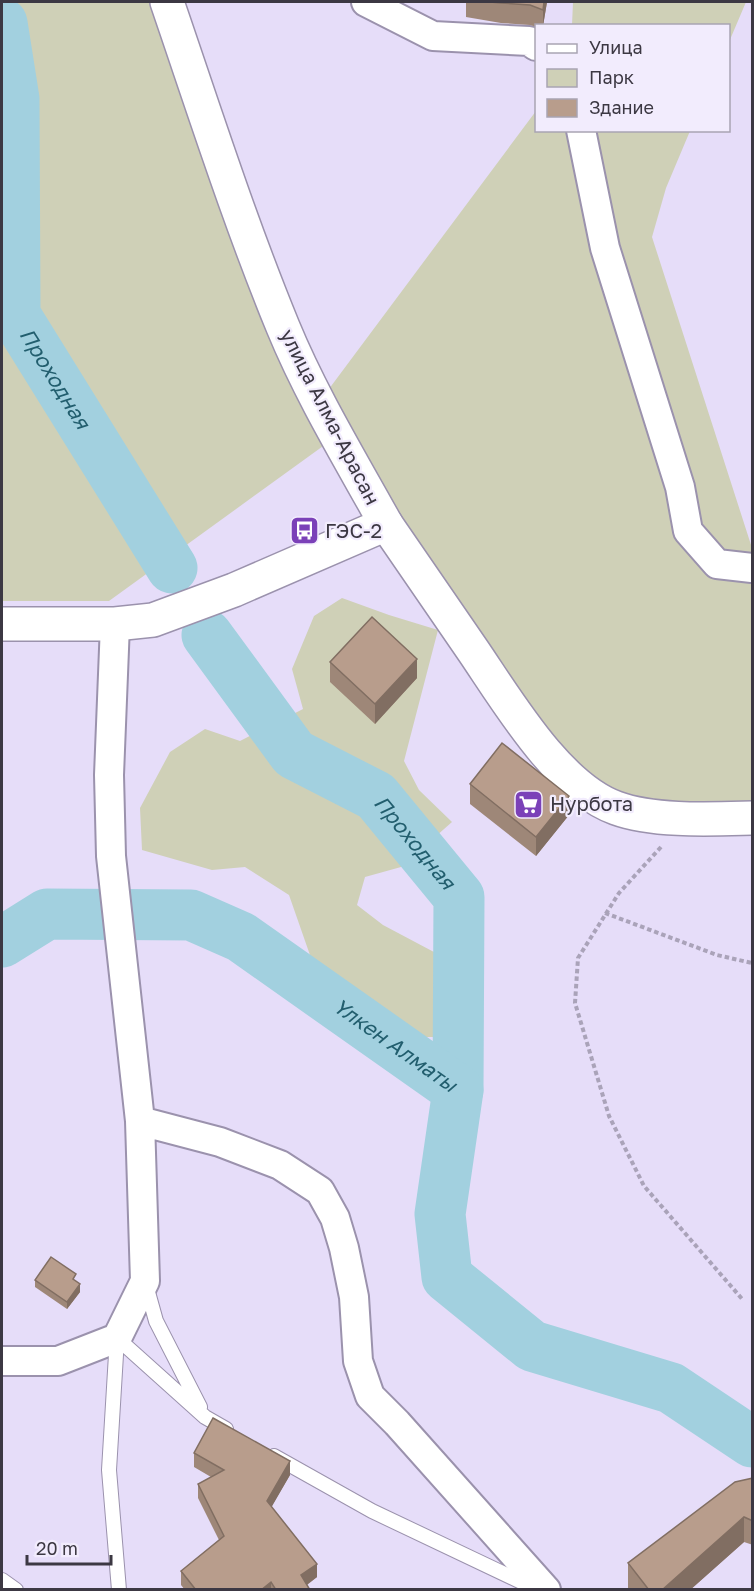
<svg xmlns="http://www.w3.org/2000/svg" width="754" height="1591" viewBox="0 0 754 1591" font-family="'Golos Text',sans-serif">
<rect width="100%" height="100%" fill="#e6ddf9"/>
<path fill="#cfd0b7" d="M2,2H168L320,401L536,111V130L690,131L666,188L652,237L752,548V817L592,796L337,436L109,601H2Z
M573,2H746L729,42L728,26L572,25Z
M342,598L389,615L438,630L404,761L419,790L452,822L401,867L365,877L357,905L383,925L449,960L437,1037H413L373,1002L311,958L289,895L245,867L212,870L142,850L140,808L170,752L205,729L240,741L303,709L292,669L314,616Z"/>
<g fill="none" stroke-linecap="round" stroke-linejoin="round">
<g stroke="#a2d0df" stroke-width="51">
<path id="s1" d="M2,23L14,99L15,315L172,568"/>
<path id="s2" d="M207,635L294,754L376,796L459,897L458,1090"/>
<path id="s3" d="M2,942L47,914L191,915L241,937L458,1090L440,1214L447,1277L532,1346L671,1388L752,1442"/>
</g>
<defs>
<path id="service" d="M146,1285L156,1321L200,1407
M117,1338L205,1417L226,1429
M117,1338L109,1470L119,1590
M274,1456L372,1511L532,1587
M2,1580L16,1590"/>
<path id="minor" d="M366,2L433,36L529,41L536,46
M581,130L605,248L680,487L688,531L717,564L752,568
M140,1121L220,1142L280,1165L320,1191L335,1218L344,1248L354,1297L358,1361L370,1396L397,1423L546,1590
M2,1361H58L117,1338L145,1281L140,1121L111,856L109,775L115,624"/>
<path id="tertiary" d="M2,624H115L153,620L234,590L386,524C350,459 311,395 283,327C239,220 204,110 167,2"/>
<path id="secondary" d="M386,524C415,566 444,609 474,652C508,702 558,787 616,808C654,822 713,819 752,818"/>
</defs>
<use href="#service" stroke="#9b92ad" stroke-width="16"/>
<use href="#minor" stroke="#9b92ad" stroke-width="32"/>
<use href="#tertiary" stroke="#9b92ad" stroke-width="36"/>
<use href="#secondary" stroke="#9b92ad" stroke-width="36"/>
<path stroke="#aaa3b9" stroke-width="4" stroke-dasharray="4.5 3" stroke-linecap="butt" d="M661,847L619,893L578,958L575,1003L609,1116L644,1186L743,1300
M605,913L717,955L752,963"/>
<use href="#service" stroke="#fff" stroke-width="14"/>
<use href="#minor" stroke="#fff" stroke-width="28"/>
<use href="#tertiary" stroke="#fff" stroke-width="33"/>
<use href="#secondary" stroke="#fff" stroke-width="33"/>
</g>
<path fill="#9e8778" d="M466,2H547L543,26H537V27L530,25L501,23L466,17Z
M330,662L417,678L375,724L330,682Z
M470,784L569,815L536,856L470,804Z
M35,1280L76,1281L80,1292L67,1309L35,1287Z
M194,1453L290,1475L271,1507L317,1577L307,1585L310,1590H185L181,1585V1571L219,1540L198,1498V1484L211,1477L194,1467Z
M753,1478V1545L744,1542L690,1590H630L628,1588V1563Z"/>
<path fill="#816e62" d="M544,2H547L543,26V10Z
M417,659V678L375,724V704Z
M569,796V815L536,856V837Z
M80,1284V1292L67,1309V1302Z
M290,1461V1475L267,1515V1501Z
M744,1517V1542L690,1590H662Z
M317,1564V1577L301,1589V1575Z
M271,1582V1590H261Z"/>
<path fill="#b89d8c" stroke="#816e62" stroke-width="1.5" d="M490,2H544L543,10L530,5L501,3Z
M372,617L417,659L375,704L330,662Z
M502,743L569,796L536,837L470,784Z
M51,1257L76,1274L73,1279L80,1284L67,1302L35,1280Z
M213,1418L290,1461L267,1501L317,1564L301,1575L310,1590H276L271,1582L261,1590H196L181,1571L224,1536L198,1484L224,1470L194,1453Z
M753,1478V1521L744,1517L662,1590H649L628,1563L735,1482Z"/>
<defs>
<symbol id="bus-square" viewBox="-11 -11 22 22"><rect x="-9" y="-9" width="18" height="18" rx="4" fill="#7b41b8" stroke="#f2ecfd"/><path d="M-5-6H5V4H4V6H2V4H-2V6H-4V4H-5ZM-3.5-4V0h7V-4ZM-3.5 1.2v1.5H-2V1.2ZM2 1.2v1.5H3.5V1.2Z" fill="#fff"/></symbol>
<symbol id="supermarket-square" viewBox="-11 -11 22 22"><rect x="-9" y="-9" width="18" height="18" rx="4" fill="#7b41b8" stroke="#f2ecfd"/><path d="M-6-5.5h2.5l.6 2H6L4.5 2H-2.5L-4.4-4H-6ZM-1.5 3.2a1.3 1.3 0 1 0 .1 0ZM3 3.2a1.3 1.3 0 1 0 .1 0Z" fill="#fff"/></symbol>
</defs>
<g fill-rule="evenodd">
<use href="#bus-square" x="288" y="514" width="33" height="33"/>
<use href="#supermarket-square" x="512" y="788" width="33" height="33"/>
</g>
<g text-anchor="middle" stroke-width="4.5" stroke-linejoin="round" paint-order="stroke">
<g font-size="20" fill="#3c3843" stroke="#f2ecfd">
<text transform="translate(330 417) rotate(63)" y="7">улица Алма-Арасан</text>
</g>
<g font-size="20" fill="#3c3843" stroke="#f2ecfd" text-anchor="start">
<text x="325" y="538">ГЭС-2</text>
<text x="550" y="811">Нурбота</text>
</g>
<g font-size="21" font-style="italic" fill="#225e6e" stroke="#f2ecfd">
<text dy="7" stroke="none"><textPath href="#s1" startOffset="368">Проходная</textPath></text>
<text dy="7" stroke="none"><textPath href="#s2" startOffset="300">Проходная</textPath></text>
<text dy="7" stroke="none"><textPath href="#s3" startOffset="440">Үлкен Алматы</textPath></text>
</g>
</g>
<rect width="754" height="1591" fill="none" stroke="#3c3843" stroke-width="6"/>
<rect x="535" y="24" width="195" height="108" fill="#f2ecfd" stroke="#a9a4b3" stroke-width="1.5"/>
<rect x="547" y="44" width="30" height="9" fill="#ffffff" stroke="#a9a4b3" stroke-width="1.5"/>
<text x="589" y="54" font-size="18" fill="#3c3843">Улица</text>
<rect x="547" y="69" width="30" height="18" fill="#cfd0b7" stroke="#a9a4b3" stroke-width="1.5"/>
<text x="589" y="84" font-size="18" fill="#3c3843">Парк</text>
<rect x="547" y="99" width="30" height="18" fill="#b89d8c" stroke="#a9a4b3" stroke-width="1.5"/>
<text x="589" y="114" font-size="18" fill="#3c3843">Здание</text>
<path d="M27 1555v9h84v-9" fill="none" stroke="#3c3843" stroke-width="3"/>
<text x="36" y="1555" font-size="18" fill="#3c3843" stroke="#f2ecfd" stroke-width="4.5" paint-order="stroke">20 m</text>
</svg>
